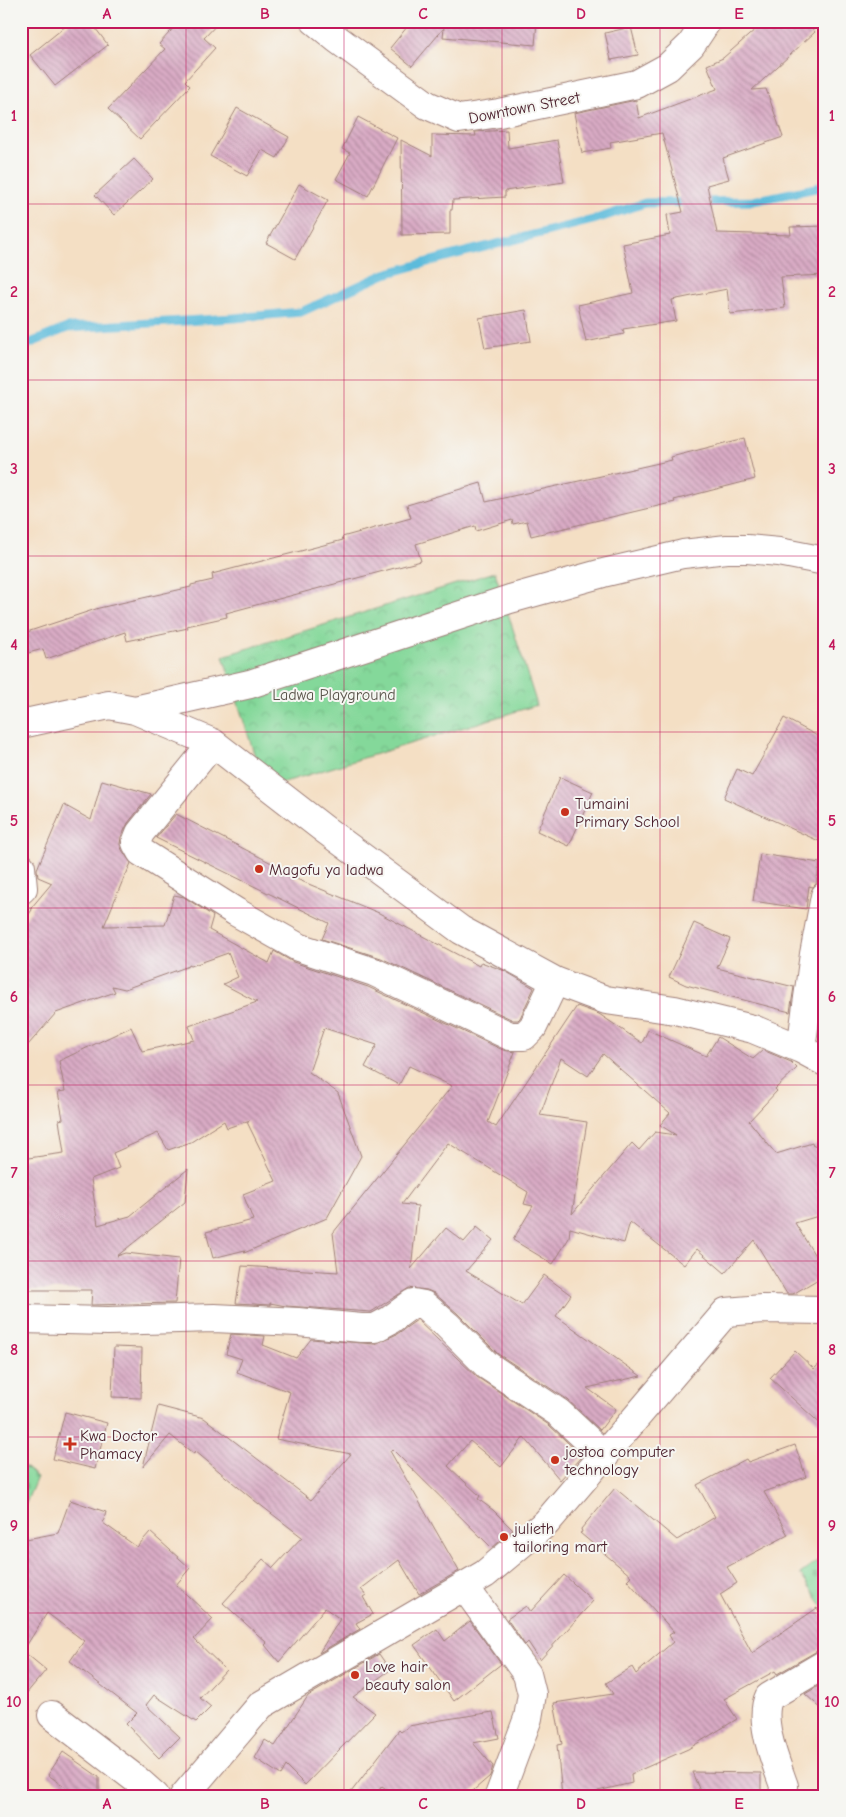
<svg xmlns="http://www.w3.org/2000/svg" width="846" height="1817" viewBox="0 0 846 1817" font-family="'Comic Neue',sans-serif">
<defs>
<pattern id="cemetery-stones" width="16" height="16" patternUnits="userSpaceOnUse" patternTransform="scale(1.25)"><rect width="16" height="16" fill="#84d89a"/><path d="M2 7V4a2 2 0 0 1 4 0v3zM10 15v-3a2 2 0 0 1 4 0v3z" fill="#74b985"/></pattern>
<pattern id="park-crowns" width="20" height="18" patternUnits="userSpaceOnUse" patternTransform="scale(1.25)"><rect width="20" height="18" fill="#84d89a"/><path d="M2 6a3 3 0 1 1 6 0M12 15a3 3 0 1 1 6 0" fill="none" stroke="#74b985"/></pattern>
<pattern id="building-back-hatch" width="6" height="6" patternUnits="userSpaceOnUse" patternTransform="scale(1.25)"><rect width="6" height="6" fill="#d9abc5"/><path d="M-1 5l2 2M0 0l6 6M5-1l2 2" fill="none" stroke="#b28ba0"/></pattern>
</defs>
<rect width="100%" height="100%" fill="#f6f6f2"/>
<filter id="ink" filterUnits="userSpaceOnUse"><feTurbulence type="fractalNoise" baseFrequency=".02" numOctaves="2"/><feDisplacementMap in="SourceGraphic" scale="10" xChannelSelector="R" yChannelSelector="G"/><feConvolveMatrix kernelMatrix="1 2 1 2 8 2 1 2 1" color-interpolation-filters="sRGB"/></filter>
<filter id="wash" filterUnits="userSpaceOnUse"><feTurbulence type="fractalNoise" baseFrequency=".0096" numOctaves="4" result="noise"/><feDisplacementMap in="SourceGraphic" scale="20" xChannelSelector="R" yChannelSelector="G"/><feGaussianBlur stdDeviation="1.12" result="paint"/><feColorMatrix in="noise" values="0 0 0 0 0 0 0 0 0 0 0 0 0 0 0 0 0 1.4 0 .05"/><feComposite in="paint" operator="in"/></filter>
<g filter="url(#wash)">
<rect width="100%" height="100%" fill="#f4dfc4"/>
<path fill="url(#cemetery-stones)" stroke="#677c62" d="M21,1464L37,1477L21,1515Z
M825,1556V1610L800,1574Z"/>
<path fill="url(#park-crowns)" stroke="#677c62" d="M495,572L537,705L265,788L223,656Z"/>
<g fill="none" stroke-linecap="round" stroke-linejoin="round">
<path stroke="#5cbbdb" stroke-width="9" d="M21,347L67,328L234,318L301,312L385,274L453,255L593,220L645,203L753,201L825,186"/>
</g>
<g id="blocks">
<path fill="url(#building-back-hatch)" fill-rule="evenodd" d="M72,21H90L108,45L55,86L30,55Z
M180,21H220L204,38L215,48L185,81L190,86L140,139L108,109L165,49L159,44Z
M412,21H537L535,45L443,37L444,28L412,66L390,48Z
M765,21H805L815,32L752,90L766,89L783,137L723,158L729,179L707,185L717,233L791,235L790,227L825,226V275L781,277L785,308L730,314L727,289L672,300L676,321L623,329L624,334L586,342L578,305L633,293L623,244L670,235L667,215L683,212L662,133L610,142L611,148L582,153L574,113L636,100L639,118L717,89L707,65L723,58Z
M631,27L638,55L611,60L605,33Z
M237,108L289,137L277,158L262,150L247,176L210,156Z
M358,117L397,138L368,196L336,179L350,153L342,149Z
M507,130L508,148L557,140L564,182L505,191V197L453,200L452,210H450V234L402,235L401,140L432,156V135L476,136L475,132Z
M134,159L153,179L114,215L95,195Z
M299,184L328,200L295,259L266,243Z
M526,310L531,341L485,348L479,318Z
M745,438L755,479L674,500L675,502L531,536L527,521L513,524L512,520L476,531L475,526L416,544L421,561L226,613L227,617L187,626L188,628L127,641L125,632L46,659L43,649L21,655V634L99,608L191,587V585L213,580L212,574L343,540L342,537L411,518L407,505L481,483L486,502L672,460L671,457Z
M784,718L825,740V828L821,842L724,798L737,769L752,776Z
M560,777L593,792L569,846L537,831Z
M102,780L151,794L128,823L121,837L120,844L122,850L131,863L126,875H125L104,926L165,925L174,895L184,897L213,916L209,930L269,963L274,951L293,962L368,987L503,1050L515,1052L488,1122L496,1127L577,1006L599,1014L642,1043L648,1030L706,1056L718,1037L753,1059L763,1050L791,1062L797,1068L775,1089L777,1091L749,1121L776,1154L812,1143L813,1146L825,1140V1214L795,1223L825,1272V1275L793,1294H787L754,1240L725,1273L697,1249L684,1265L630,1222L624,1243L570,1228L569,1238L553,1264L513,1240L533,1206L524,1204L528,1192L448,1143L402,1204L418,1206L411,1269L446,1228L464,1242L477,1227L493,1240L466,1271L522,1305L544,1275L571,1295L556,1316L641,1376L587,1388L616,1409L600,1430L568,1400L498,1354L457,1313L434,1293L427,1290L409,1288L371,1312L286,1306L270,1303V1305L236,1303L242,1266L338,1272L333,1233L452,1086L409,1066L399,1085L365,1067L377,1045L324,1028L309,1072L338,1093L361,1156L327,1218L244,1253L245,1250L213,1258L206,1232L253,1220L243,1194L276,1181L247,1122L250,1120L227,1128L224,1121L191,1142L168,1150L158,1133L113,1153L119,1168L91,1179L98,1225L130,1216L188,1169L185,1202L117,1256L126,1253L179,1259L175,1303L91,1305L92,1290H21V1159L64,1153L59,1120L63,1119L58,1092L65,1091L59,1061L131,1027L142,1051L194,1040L189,1026L257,1002L223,984L238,977L228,953L191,966L189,965V966L125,989L112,986L115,992L56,1013L21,1053V924L32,910L31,908L52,883L38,877L37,869L64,805L91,820ZM603,1054L670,1113L660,1125L676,1135L655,1132L639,1150L632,1143L572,1214L587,1122L540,1115L561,1058L588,1076Z
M176,814L295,875L294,878L379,913L479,966L481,962L505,971L534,988L520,1018L518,1020H513L381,958L322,939L329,923L156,838Z
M760,854L820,863L816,884L813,887L809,886L806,909L753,901Z
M694,923L730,939L717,968L794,987L790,1012L686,985L669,977Z
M417,1320L477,1377L549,1425L582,1456L560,1480L524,1437L501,1467L470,1441L448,1466L480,1496L478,1499L493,1510L513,1530L492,1548L392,1449L390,1451L459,1571L419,1594L399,1560L361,1589L366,1595L363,1597L373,1614L356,1623L360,1629L319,1653L340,1619L325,1608L279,1662L265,1645L267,1643L223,1603L263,1559L273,1568L302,1537L250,1497L195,1451L194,1454L170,1435L143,1467L158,1406L204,1418L311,1500L351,1454L276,1439L290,1392L237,1372L242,1359L226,1354L231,1334L265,1336L263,1345L296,1358L311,1339L375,1344L397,1334Z
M114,1347L142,1348L141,1398L112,1397Z
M795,1351L814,1369L825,1359V1428L770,1378Z
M65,1412L107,1423L95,1469L53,1459Z
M795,1445L806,1477L764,1492L788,1535L727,1567L737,1583L720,1594L752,1653L817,1608L825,1620V1648L817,1651L777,1674L775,1671L724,1699L737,1719L688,1749L631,1774L632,1783L598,1791V1796H562L557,1745L562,1744L554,1703L613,1694L606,1683L632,1667L636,1674L673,1642L669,1635L674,1632L627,1580L631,1576L580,1533L582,1532L581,1529L615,1488L677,1540L715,1517L697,1485L746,1459L748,1462Z
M70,1500L106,1512L103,1523L137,1547L150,1532L190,1568L176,1585L213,1619L194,1639L226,1670L200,1698L211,1707L196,1722L154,1695L146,1705L180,1737L159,1758L126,1724L137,1713L70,1661L84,1641L47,1613L23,1651L46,1670L21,1700V1540L58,1533Z
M564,1575L593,1601L540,1660L528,1642L525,1645L507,1619L526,1606L530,1612Z
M470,1621L501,1664L454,1701L414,1645L437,1629L445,1641Z
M379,1654L390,1670L353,1697L375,1713L305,1785L286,1766L281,1775L255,1758L265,1740L275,1746L308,1696Z
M825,1682V1712L805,1694Z
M493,1712L499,1738L473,1743L493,1766L490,1776L467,1796H396L382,1786L375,1796H348L399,1730L401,1732L409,1726L441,1720Z
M63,1752L99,1777V1796H79L48,1775Z
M692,1772L761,1773V1796H702Z"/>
</g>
</g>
<g filter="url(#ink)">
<use href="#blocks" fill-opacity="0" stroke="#9f7f78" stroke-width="1"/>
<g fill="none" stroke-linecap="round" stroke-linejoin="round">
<defs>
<path id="minor" d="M315,21L337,39L427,105L459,119L499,113L637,84L668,67L691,45L707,21
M135,710L250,684L510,599L603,573L683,554L727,549H747L779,552L825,561
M21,724L109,705L135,710L213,743L324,829L461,930L555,981L606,1000L675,1010L753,1029L801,1049L825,1062
M213,743L140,833L136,843L141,852L236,912L298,947L374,972L510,1036H524L533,1027L555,981
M21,867L23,888L21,890
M801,1049L814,954L825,896
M21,1319L108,1321L214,1318L298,1322L361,1328H375L390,1320L413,1303L424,1305L447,1325L488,1366L559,1413L605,1456
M464,1586L527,1674L532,1694L528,1718L499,1796
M52,1715L137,1780L155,1796
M184,1796L261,1705L485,1574L546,1523L726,1312L762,1309L825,1310
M783,1796L784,1786C776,1763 758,1720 769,1697L825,1664"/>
</defs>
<use href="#minor" stroke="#9f7f78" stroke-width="30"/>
<use href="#minor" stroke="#fff" stroke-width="28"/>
</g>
</g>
<path fill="none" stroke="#c2185b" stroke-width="1" stroke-opacity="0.55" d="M186,21V1796M344,21V1796M502,21V1796M660,21V1796M21,204H825M21,380H825M21,556H825M21,732H825M21,908H825M21,1085H825M21,1261H825M21,1437H825M21,1613H825"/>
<g fill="#c8321e" stroke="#f6f6f2" stroke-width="2">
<circle cx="565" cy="812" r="5"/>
<circle cx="259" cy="869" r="5"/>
<path d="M67.5 1436.5h5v5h5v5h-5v5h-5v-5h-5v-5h5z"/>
<circle cx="555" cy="1460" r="5"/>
<circle cx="504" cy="1537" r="5"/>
<circle cx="355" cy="1675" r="5"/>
</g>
<g text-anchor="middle" stroke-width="4" stroke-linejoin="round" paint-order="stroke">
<g font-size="16" fill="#4a1f2b" stroke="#f6f6f2">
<text transform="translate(524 107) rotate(-11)" y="6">Downtown Street</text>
</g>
<g font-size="16" fill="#5b564c" stroke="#f6f6f2">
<text x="334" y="700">Ladwa Playground</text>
</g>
<g font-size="16" fill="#4a1f2b" stroke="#f6f6f2" text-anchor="start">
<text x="575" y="809">Tumaini<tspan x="575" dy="18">Primary School</tspan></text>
<text x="269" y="875">Magofu ya ladwa</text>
<text x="80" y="1441">Kwa Doctor<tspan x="80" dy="18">Phamacy</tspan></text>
<text x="565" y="1457">jostoa computer<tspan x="565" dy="18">technology</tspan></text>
<text x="514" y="1534">julieth<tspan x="514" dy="18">tailoring mart</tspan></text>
<text x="365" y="1672">Love hair<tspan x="365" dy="18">beauty salon</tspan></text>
</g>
</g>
<rect width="846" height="1817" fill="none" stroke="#f6f6f2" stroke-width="55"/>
<rect x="28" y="28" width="790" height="1762" fill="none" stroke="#c2185b" stroke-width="2"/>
<g font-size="16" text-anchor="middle" font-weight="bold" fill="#c2185b">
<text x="107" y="19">A</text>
<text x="265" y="19">B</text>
<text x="423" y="19">C</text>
<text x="581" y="19">D</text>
<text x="739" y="19">E</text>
<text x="14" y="121">1</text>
<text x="832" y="121">1</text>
<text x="14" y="297">2</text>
<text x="832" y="297">2</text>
<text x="14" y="474">3</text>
<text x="832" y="474">3</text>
<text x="14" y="650">4</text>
<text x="832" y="650">4</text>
<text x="14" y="826">5</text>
<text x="832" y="826">5</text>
<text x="14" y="1002">6</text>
<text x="832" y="1002">6</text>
<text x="14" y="1178">7</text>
<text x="832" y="1178">7</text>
<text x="14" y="1355">8</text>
<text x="832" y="1355">8</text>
<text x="14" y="1531">9</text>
<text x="832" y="1531">9</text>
<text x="14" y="1707">10</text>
<text x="832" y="1707">10</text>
<text x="107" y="1809">A</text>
<text x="265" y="1809">B</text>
<text x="423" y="1809">C</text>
<text x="581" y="1809">D</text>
<text x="739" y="1809">E</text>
</g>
</svg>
